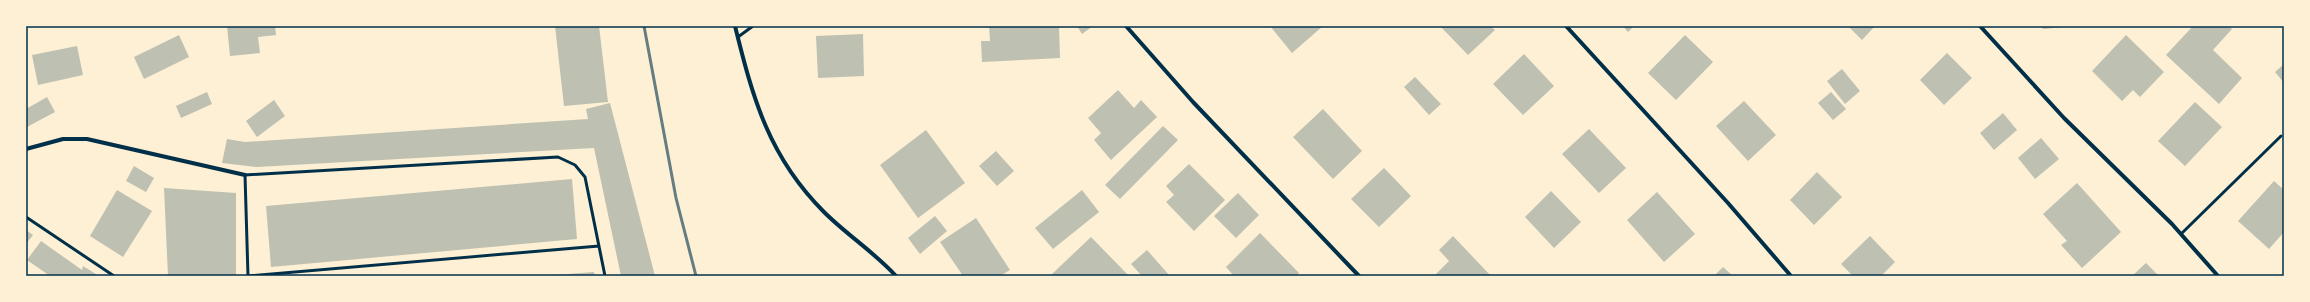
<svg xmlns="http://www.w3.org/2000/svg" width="2310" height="302" viewBox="0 0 2310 302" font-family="'Source Sans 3',sans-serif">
<rect width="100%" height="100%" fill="#fdf0d5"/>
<path fill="#bec0b2" d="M227,26H275L276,35L258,37L260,53L230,56Z
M555,26H599L608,102L564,106Z
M989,26H1059L1060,58L982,62L981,41H990Z
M1077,26H1093L1082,34Z
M1270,26H1323L1292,53Z
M1440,26H1490L1495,30L1468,55Z
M1623,26H1634L1628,32Z
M1848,26H1875L1862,40Z
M2042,26H2064V27L2043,29Z
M2193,26H2228L2232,29L2213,50L2242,78L2219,104L2166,55Z
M863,34L864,76L818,78L816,36Z
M179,35L189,57L144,79L134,57Z
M1685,35L1713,62L1676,100L1648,73Z
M2126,35L2164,72L2140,97L2133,90L2122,101L2092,71Z
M77,46L83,75L38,85L32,55Z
M1947,53L1972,78L1944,105L1920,80Z
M1524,54L1554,86L1523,115L1493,84Z
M2284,64V83L2275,72Z
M1842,69L1860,91L1845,104L1827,81Z
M1415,77L1441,104L1429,115L1404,87Z
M1118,90L1134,108L1141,100L1157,117L1111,160L1094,140L1101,133L1088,118Z
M207,92L212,104L181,118L176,106Z
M1831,92L1846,109L1833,120L1818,103Z
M47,97L55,112L27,127L26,109Z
M274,100L285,116L257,137L246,121Z
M1744,101L1776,135L1748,161L1716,126Z
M2195,102L2222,127L2185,166L2158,141Z
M610,103L655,276H621L594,148L257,167L222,163L227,139L245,142L588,119L586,109Z
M1323,109L1362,151L1333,179L1293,137Z
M2003,113L2017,130L1994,150L1980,133Z
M1163,126L1178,140L1120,199L1105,185Z
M1589,129L1626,168L1599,193L1562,154Z
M926,130L965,183L918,218L880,165Z
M2041,138L2059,159L2035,179L2018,158Z
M996,151L1014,171L997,186L979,166Z
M1189,164L1225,200L1194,231L1166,202L1174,195L1166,186Z
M134,166L154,178L146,192L126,181Z
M1384,168L1411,196L1379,227L1351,199Z
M1817,172L1842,197L1814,225L1790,200Z
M572,179L577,239L271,267L266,206Z
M2274,181L2284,190V232L2269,249L2238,221Z
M2077,183L2121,232L2082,268L2061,245L2067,241L2043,214Z
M164,188L236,193V276H168Z
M117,190L152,211L123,257L90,236Z
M1082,190L1099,212L1053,249L1035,228Z
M1551,191L1581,222L1554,248L1525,217Z
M1657,192L1695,234L1664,262L1627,220Z
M1238,193L1259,215L1236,238L1214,216Z
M935,216L947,231L920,254L908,238Z
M976,218L1010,270L1000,276H963L940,242Z
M26,230L33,235L26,244Z
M1260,233L1299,273L1296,276H1234L1226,267Z
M1453,236L1491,276H1434L1449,261L1439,250Z
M1870,236L1895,262L1881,276H1853L1841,264Z
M1091,237L1129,276H1053L1051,275Z
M41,241L82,270L83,266L99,276H50L27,260Z
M1147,250L1169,275L1167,276H1142L1131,264Z
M2146,263L2159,276H2132Z
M1723,267L1733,276H1714Z
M594,272L595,276H555V275Z"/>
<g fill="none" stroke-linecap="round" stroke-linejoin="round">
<path stroke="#003049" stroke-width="3" d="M738,37L753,26
M26,217L114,276
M2181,234L2281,136
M599,246L248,276L245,175L558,157L575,165L585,177L605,276"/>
<path stroke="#003049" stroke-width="4" d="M735,26C753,99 769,157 824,212C847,235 874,252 896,276
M1126,26L1193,102L1359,276
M1566,26L1728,203L1791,276
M1980,26L2064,118L2172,224L2218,276
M26,149L63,139H87L245,175"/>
<path stroke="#657d81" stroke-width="3" d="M644,26L676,198L696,276"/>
</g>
<rect width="2310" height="302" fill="none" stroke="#fdf0d5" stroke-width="54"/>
<rect x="27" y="27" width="2256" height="248" fill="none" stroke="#003049" stroke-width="1.5"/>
</svg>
